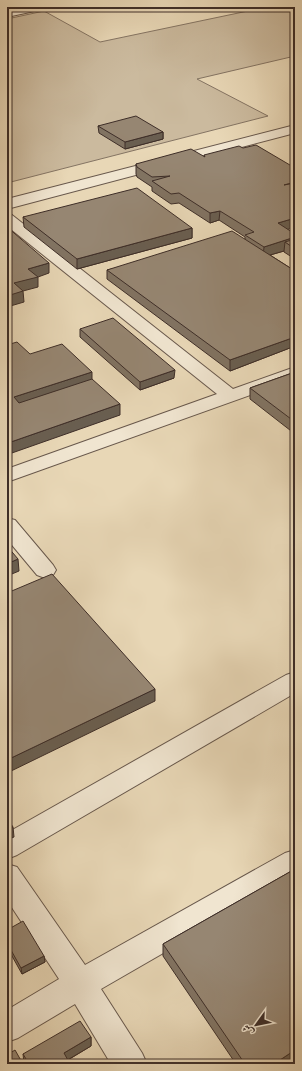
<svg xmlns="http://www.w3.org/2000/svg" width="302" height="1071" viewBox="0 0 302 1071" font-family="'Libre Bodoni',Amiri,serif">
<rect width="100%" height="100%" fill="#e8d7b6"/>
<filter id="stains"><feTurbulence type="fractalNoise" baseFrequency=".005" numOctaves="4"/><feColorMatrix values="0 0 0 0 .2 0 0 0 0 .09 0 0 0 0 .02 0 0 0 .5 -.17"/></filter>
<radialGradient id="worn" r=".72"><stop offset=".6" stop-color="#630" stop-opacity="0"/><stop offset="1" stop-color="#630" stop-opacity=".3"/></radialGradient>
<path fill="#cbba9e" stroke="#847463" d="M267,7H295V56L197,79L268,116L7,183V19L44,11L100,42Z"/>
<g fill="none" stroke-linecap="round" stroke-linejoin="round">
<defs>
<path id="minor" d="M25,7H45L44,9L7,17V11Z
M295,125V133L7,209V199Z
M7,213L12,215L233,389L295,367V379L7,482V469L217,394L7,226Z
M7,518L15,520L53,565L56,570L53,575L45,578L37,575L7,539Z
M295,672V693L17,855L7,859V833L286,675Z
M295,850V877L101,989L142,1053L147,1064H111L75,1004L18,1038L7,1042V1010L59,979L7,900V864L17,867L85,965L285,853Z"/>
</defs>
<use href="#minor" stroke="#68584c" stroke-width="2"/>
<use href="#minor" fill="#f0e5d0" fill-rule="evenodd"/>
</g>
<path fill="#817362" stroke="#3e2e28" d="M157,7H196L184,9L181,8L165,11Z
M98,126L163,132V139L125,149L99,133Z
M204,155L288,230L291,231V230L295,229V259L284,252V251L270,255L295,271V346L230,371L107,279V270L245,239V237L219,220L210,223L179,203L171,204L152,191V187L137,177L136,174V164L204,157Z
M23,217L192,228V238L77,269L24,227Z
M80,329L174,378L140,390L80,337Z
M295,372V434L250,399V388Z
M295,869V1061L290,1064H236L163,956V944Z
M7,930L44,956L45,962L22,974L7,947Z
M91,1037V1046L68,1060L70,1064H25L24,1063L23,1054Z"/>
<path fill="#695e50" stroke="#3e2e28" d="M165,7H181V8L165,11Z
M184,7H196L184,9Z
M163,132V139L125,149V142Z
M220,211L219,220L210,223V213Z
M295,218V227L277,233L278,223Z
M192,228V238L77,269V259Z
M295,237V247L285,242L284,251L263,257L264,247Z
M49,263V273L38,277V287L23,291L24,302L7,307V296L14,283L28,269Z
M295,337V346L230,371V360Z
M175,370L174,378L140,390V382Z
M92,372V383L15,409L14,397Z
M120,404V415L9,454V455L7,456V444L8,443Z
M18,559L19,571L7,576V564Z
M155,689V701L7,773V760Z
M13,827L14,837L7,840V830Z
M44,956L45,962L22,974L21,968Z
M91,1037V1046L64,1062V1053Z
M295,1050V1061L290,1064H274Z"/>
<path fill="#968672" stroke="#3e2e28" d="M136,116L163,132L125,142L98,126Z
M256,145L295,168V182L284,185L295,183V218L278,223L295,234V237L264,247L245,235L254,232L220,211L210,213L179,193L171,194L152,181L170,176L152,177L137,167L136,164L191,149L205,157L204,155L239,146L243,148Z
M137,188L192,228L77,259L23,217Z
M7,227L49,263L28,269L38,277L14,283L23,291L7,296Z
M295,229V232L291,230Z
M232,231L295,271V337L230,360L107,270Z
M295,239V249L285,242Z
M113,318L175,370L140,382L80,329Z
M17,342L30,354L62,344L92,372L14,397L19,403L92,379L120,404L8,443V444H7V345Z
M295,372V422L250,388Z
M7,546L18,559L7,564Z
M52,574L155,689L7,760V593Z
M7,818L13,827L7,830Z
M295,869V1050L274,1064H245L163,944Z
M23,921L44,956L21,968L7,943V930Z
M80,1021L91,1037L64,1053L70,1064H29L23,1054Z
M15,1050L23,1064H7V1055Z"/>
<rect width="302" height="1071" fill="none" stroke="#e8d7b6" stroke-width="24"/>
<rect x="8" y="8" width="286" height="1055" fill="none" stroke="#3e2e28" stroke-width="2"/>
<rect x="12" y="12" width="278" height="1047" fill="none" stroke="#3e2e28"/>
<g transform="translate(256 1025) rotate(237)" stroke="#f0e5d0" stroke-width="3" paint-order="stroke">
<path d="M0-3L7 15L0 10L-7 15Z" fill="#3e2e28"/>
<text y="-6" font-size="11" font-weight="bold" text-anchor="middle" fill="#3e2e28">ش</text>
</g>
<rect width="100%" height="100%" filter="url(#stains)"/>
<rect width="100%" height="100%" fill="url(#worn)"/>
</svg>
